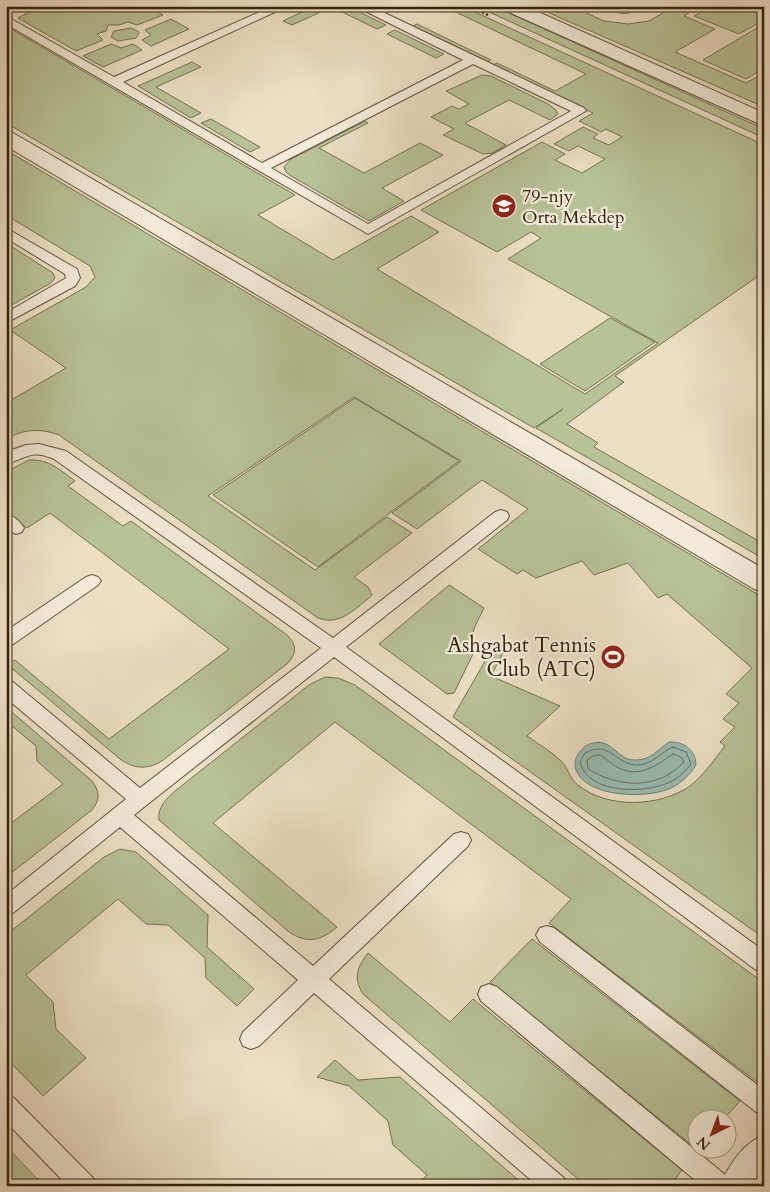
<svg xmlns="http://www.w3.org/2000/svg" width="770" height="1192" viewBox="0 0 770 1192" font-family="Cardo,serif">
<rect width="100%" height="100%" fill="#ecdfc5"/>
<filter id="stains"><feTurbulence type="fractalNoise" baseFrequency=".004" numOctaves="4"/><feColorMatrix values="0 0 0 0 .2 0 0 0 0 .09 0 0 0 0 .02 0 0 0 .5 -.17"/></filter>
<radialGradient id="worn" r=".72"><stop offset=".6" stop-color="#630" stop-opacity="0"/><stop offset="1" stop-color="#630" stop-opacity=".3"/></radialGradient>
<path fill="#b7c296" stroke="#767252" d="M40,6H147L163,15L137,25L128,22L119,25H108L106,31L97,34L103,40L76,51L18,18Z
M314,6H347L386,25L377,29L332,7L292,25L283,21Z
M443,6H462L764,145V272L615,376L624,382L567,424L598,443L594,447L764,544V559L536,428L563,409L534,428L6,123V26L295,195L258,215L333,260L411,216L439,232L377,269L585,394L658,343L508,259L541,238L531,232L497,252L421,210L542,142L565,154L555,160L582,173L605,159L578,146L569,151L554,144L583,127L598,134L593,138L609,145L622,137L606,129L601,132L579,121L593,113L493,65L497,63L555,91L586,74Z
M476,6H494L764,129V138Z
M571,6L604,21L628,24L649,21L675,6H700L684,16L715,29L675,52L746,83L764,73V107L547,12L542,7Z
M600,6H646C626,17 620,15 600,6Z
M711,6H764V20L739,34L694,16Z
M171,19L189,29L151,46L142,40L151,35L145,30Z
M417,24L491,60L487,62L413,26Z
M131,28L139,32L136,38L118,41L111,37L114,31Z
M757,28L764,31V68L746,79L703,60Z
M395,30L444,54L436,58L387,34Z
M111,44L121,48L133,44L142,50L103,67L83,56Z
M192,62L201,67L156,87L201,113L191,118L138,86Z
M482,75L491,76L548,104L556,110L558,114L550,120L509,100L465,123L506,145L492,153L483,154L443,135L454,129L431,117L452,106L459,109L469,104L446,91Z
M211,119L260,147L250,152L201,123Z
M365,121L368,123L319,148L364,173L420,143L443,155L382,188L404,201L369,221L291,176L286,172L284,167L291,159Z
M6,150L764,598V938L453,717L493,647L504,651L491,676L560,706L527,736C538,744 551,751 561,761C568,767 569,778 578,785C607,809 660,807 690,786C704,775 714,760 725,746L720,742L735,727L723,719L739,703L726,694L752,668L667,594L658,598L628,563L594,575L582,561L536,578L523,570L517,574L478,549L528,509L482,480L417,529L392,513L461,461L354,397L208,496L315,570L387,517L412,533L354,577L368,587L372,595L369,598C354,610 339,626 318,618L59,435C40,428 24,429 6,439V403L66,368L10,330L86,287L95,277L90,266L6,215Z
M6,243L53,273L55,278L51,283L6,308Z
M610,318L655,342L585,391L540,364Z
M355,398L459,461L318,567L213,495Z
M29,460C49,459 60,470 75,481L68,486L123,526L131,521L287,635C297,645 297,652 288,663L162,761C146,770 135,769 120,759L8,665L15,660L109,739L229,649L50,513L27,528L6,513V472Z
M449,585L484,608C477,623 467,637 473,654L454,693L447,694L379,644Z
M325,677L338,678L355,685L764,983V1072L756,1081L549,923L571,899L335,722L213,823L337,927C321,941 307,944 289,932L159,820C157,808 166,799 175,791L309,685Z
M6,707L92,781C100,792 100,800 92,810L6,877V827L63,784L37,761L36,746L6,721Z
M120,849L136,852L208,915L207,947L254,989L237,1006L206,978L205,958L168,925L146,924L118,899L26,975L53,1002L56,1029L86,1058L43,1096L6,1058V935L104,857Z
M532,939L740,1101L724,1119L698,1120L699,1151L490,982Z
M368,953L450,1022L473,999L682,1170L670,1186H586L363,994C353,978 357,967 368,953Z
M335,1060L358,1080L400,1077L525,1186H417L427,1175L393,1145L388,1121L349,1086L317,1077Z
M6,1146L44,1186H6Z"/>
<path fill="#99bdb4" stroke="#717f71" d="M669,742C683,741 696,750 696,765C690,775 681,783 671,788C648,799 587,798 576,770C571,755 587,739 603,743C616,747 621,761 636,760C650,760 658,750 669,742Z"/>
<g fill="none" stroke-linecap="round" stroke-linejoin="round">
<path stroke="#667060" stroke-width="1" d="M673,747L686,752L691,764C686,770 681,776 674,780C650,794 588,796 580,762L585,753C610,739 615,766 639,765C653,764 661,752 673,747Z
M673,754L681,757L684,762C658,790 619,788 588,769L587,760L593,756L600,755C606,758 611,764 617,767C638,779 656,766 673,754Z"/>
<defs>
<path id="lane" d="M273,6H288L123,82L262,163L463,60L355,6H370L584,108L586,111L368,234L6,24V16L114,77ZM473,64L571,111L368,224L271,168Z
M6,228L77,269L80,278L75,286L6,323V313L66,278L65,274L6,238Z
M39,444L66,451L333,638L495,512L501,510L507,512L509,516L507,520L346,647L764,951V972L756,970L334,657L134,815L313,966L454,834L461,832L468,834L471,840L468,846L329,979L564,1178L568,1186H538L314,993L259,1046L251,1049L243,1046L240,1039L243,1032L298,980L120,827L13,913L6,916V895L126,799L6,698V680L13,682L140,788L321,648L54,459C30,449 28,458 6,464V452L26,445Z
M6,514C14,516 20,521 24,528L22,532L16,534L6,529Z
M92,575L98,577L101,581L98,585L12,645L6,647V631L86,577Z
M547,926L554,928L764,1090V1115L756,1112L540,942L536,935L540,928Z
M489,984L497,987L729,1178L733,1186H702L481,1001L478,994L481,987Z
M6,1095L14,1098L93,1178L97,1186H68L6,1122Z"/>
<path id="street" d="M501,6H525L764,113V126L504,10Z
M6,131L13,133L764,569V592L754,589L6,146Z
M764,1135V1183L761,1186H720C728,1166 743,1143 764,1135Z"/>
</defs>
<use href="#lane" stroke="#62513b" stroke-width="2"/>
<use href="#street" stroke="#62513b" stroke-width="2"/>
<path stroke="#34220d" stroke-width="2.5" stroke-dasharray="2.5 2" stroke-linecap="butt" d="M470,6L488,15"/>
<use href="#lane" fill="#f3ead9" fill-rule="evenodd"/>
<use href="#street" fill="#f3ead9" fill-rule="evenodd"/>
</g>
<defs>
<symbol id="school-disc" viewBox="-11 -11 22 22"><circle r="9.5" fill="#8f2418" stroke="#f3ead9"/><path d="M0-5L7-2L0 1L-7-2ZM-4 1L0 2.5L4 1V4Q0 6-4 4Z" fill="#fff"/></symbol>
<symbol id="stadium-disc" viewBox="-11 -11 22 22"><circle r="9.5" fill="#8f2418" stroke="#f3ead9"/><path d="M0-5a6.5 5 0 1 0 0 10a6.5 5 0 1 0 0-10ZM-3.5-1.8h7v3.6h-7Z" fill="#fff"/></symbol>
</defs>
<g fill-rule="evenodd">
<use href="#school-disc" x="490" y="192" width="28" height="28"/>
<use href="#stadium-disc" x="599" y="643" width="28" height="28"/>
</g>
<g text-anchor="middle" stroke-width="4.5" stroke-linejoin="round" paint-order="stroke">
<g font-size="18" fill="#34220d" stroke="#f3ead9" text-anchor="start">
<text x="522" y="202">79-njy<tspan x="522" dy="21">Orta Mekdep</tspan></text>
</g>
<g font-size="21" fill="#34220d" stroke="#f3ead9" text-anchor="end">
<text x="596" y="652">Ashgabat Tennis<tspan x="596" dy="24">Club (ATC)</tspan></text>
</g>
</g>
<rect width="770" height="1192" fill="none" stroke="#ecdfc5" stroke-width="25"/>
<rect x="8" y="8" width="755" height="1177" fill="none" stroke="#34220d" stroke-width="2.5"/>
<rect x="12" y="12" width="745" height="1167" fill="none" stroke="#34220d"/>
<g transform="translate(712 1134) rotate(222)"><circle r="24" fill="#f3ead9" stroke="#a79a87"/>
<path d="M0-4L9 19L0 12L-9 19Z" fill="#8f2418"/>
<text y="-8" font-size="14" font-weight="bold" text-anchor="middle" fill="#34220d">N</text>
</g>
<rect width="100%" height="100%" filter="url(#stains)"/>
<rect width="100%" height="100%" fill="url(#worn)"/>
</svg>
